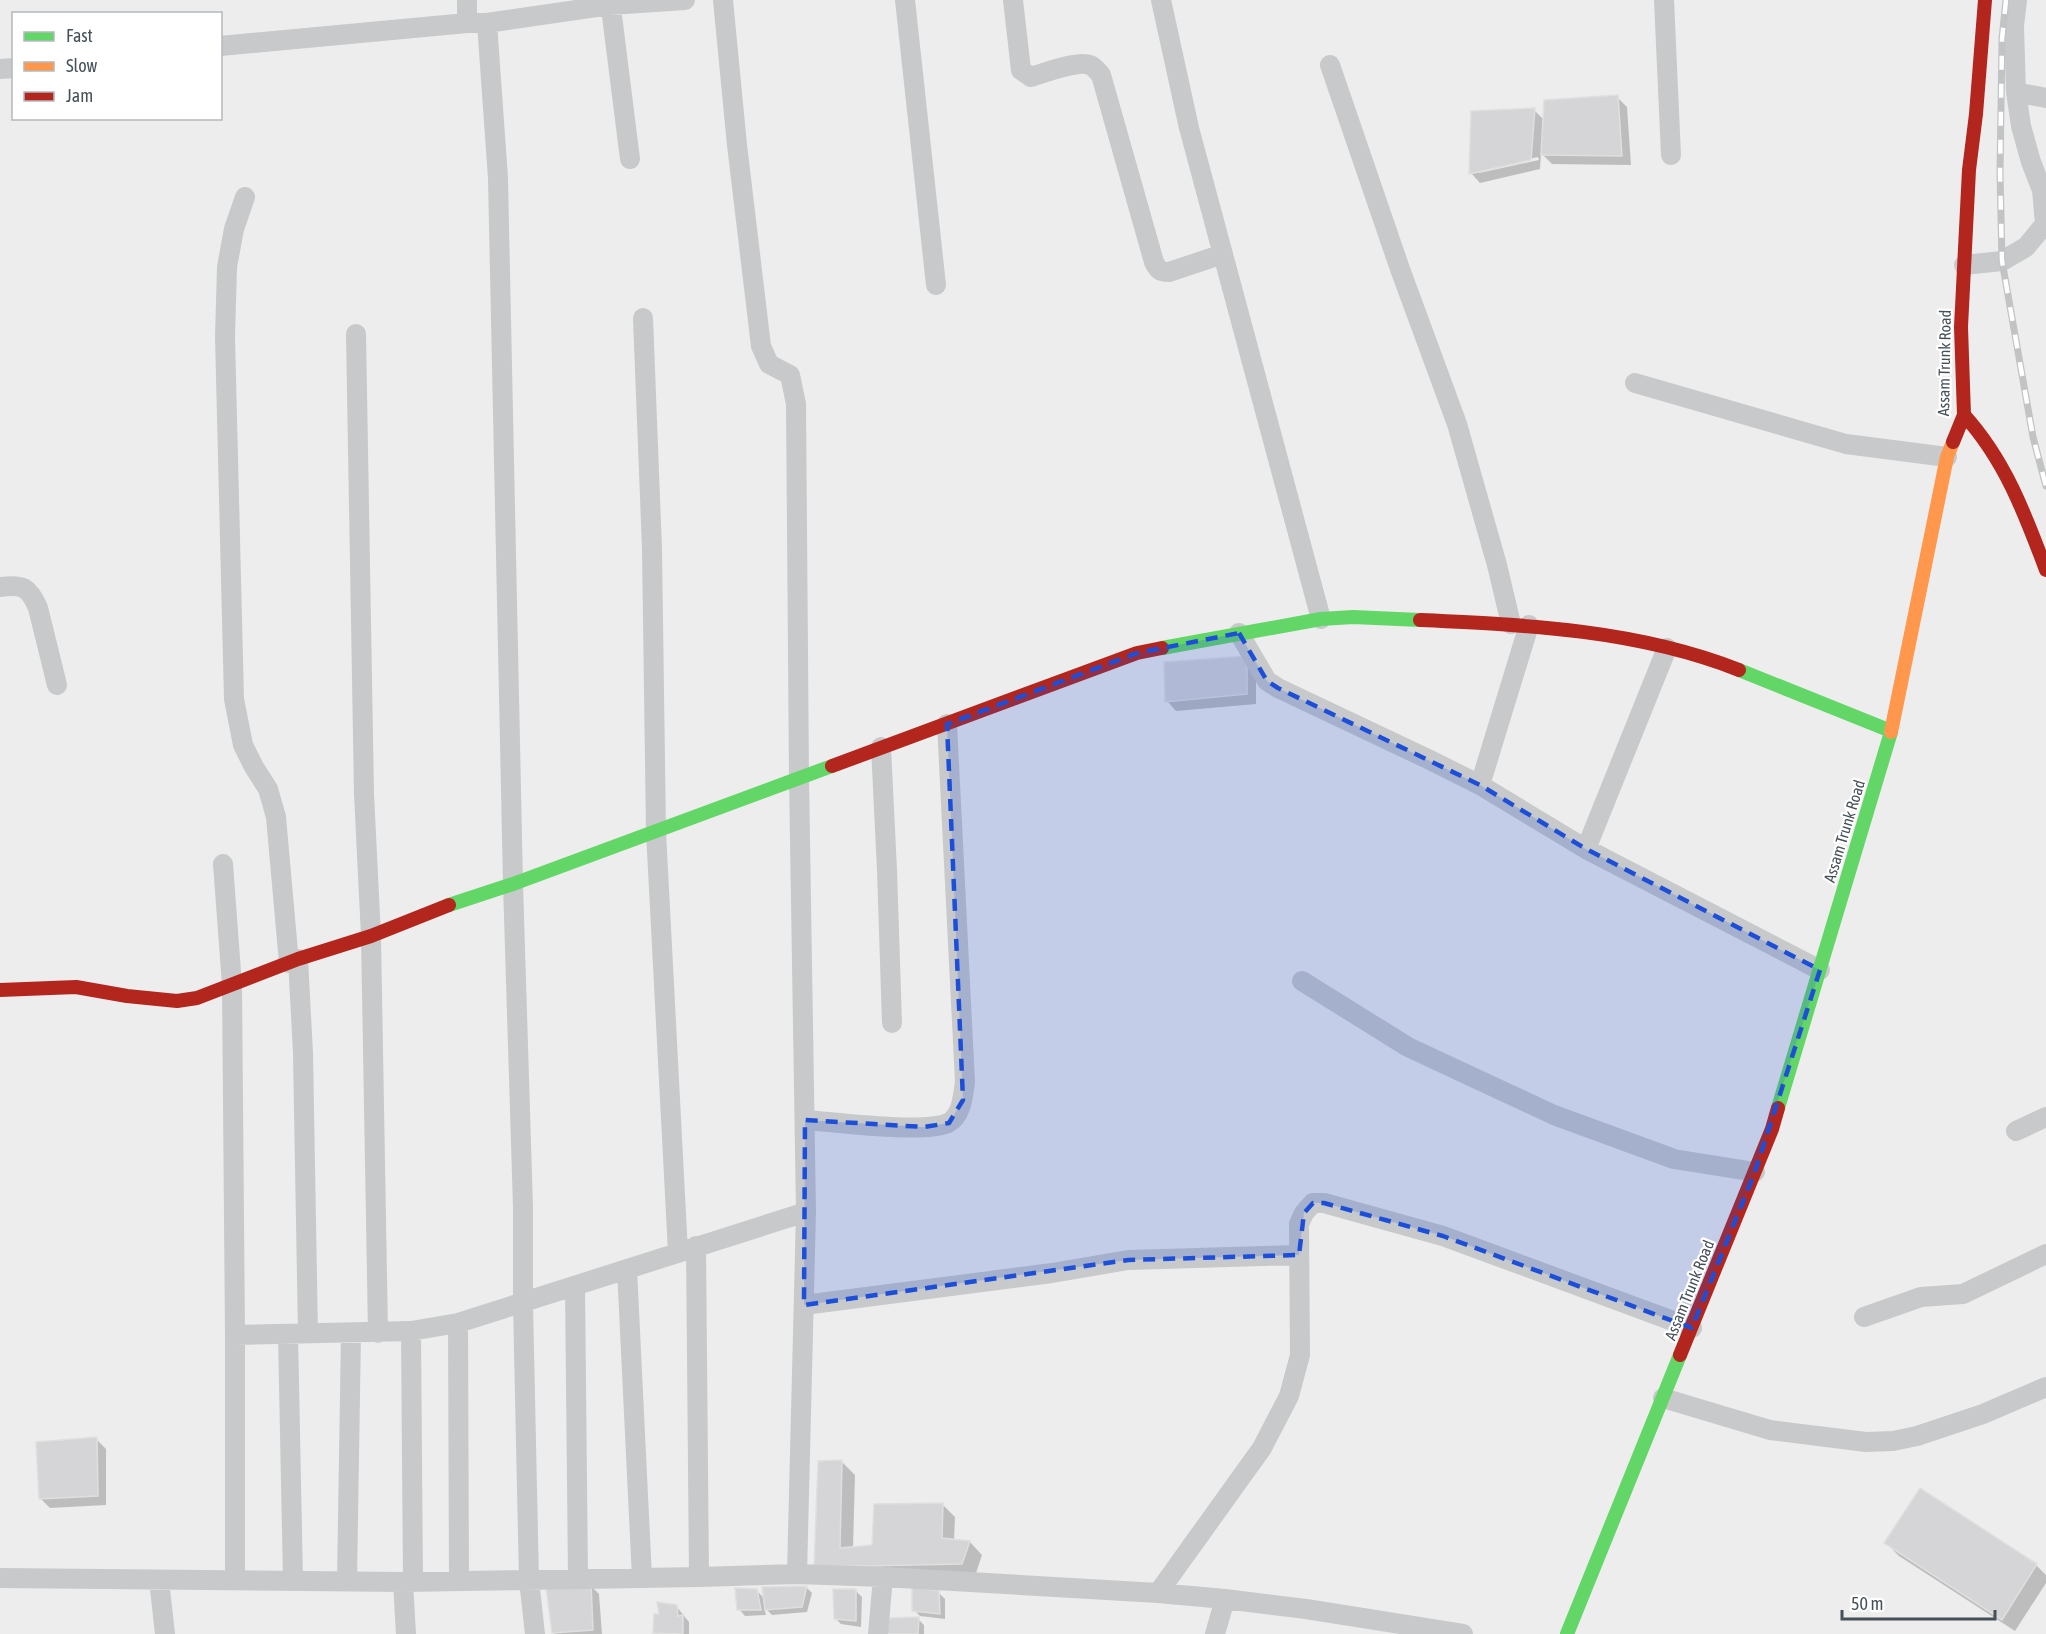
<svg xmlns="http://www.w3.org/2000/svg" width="2046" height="1634" viewBox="0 0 2046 1634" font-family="'Asap Condensed',sans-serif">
<rect width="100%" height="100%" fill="#eeeded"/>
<path fill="#0003" fill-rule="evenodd" d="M1617,97L1627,107L1631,165L1552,164L1541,153L1540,169L1480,183L1471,173L1534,110L1544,120ZM1538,157L1539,160L1479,173V170Z
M1247,657L1256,667V704L1176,711L1167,701Z
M96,1439L106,1449V1505L50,1508L41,1499Z
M842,1462L855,1475L853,1548L873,1546L942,1504L955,1517L954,1541L970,1542L982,1555L975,1576L828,1579Z
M1920,1490L2036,1565L2046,1575V1583L2015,1631L1899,1556L1886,1543Z
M590,1585L599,1594L602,1634H555L553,1633Z
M806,1587L812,1593L807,1612L772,1615L764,1607L766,1615L745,1616L739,1609L756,1590L765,1599Z
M856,1591L862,1597L861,1627L841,1624L835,1618Z
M938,1592L945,1599V1619L920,1616L914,1610Z
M676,1606L689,1622V1634H657L655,1632L661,1616Z
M918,1619L924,1625V1634H887Z"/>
<path fill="#d5d5d7" stroke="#dfdfe0" stroke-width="1.5" d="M1618,95L1622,156L1541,155L1544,100Z
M1535,108L1531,160L1469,174L1471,111Z
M1247,656V694L1165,702L1164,662Z
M97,1437L98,1496L39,1499L36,1442Z
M842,1460L840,1548L872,1545L874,1504L943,1503L942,1538L970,1541L962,1564L814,1567L818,1461Z
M1920,1488L2037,1564L2002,1620L1884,1543Z
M591,1583L593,1630L552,1633L546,1587Z
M807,1586L802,1607L765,1610L762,1587Z
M912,1587L939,1591L940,1614L912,1611Z
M735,1588L757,1589L761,1610H737Z
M833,1589H856V1621L834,1619Z
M657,1602L677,1605L678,1616L683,1615V1634L653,1633L654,1614H659Z
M919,1617L918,1634H886L889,1618Z"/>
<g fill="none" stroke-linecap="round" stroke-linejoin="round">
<path stroke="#c7c9cb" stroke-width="20" d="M610,0L630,159
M723,0L737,145L761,346L769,364L790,375L796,404L799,777L806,1212L797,1574
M905,0L936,285
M1013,0L1021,70L1031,77C1044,73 1078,60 1090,65C1095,67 1098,72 1101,75L1154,262C1158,270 1160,272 1169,272L1223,254
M1161,0L1189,128L1321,619
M1664,0L1671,155
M467,23V0
M487,23L498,178L513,884L523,1207V1304L529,1580L535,1634
M220,46L467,23H487L610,5L685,0
M1330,65L1400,269L1457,424L1497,565L1511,624
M0,69L14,68
M2016,92L2046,98
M245,197L234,229L227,267L225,337L234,699L243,745L254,767L268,789L276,817L289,963
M1964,265L2002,261L2026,247L2045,224L2042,190L2031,162L2021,126L2016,92L2014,26L2017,0
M643,318L652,549L656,832L678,1252
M356,334L364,794L371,936L378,1333
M1635,383L1846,444L1947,457
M0,587C23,584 29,587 38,608L57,685
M1239,633L1267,681L1278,688L1428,759L1480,785L1586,849L1820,970
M881,747L887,870L892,1023
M1480,785L1529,625
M1586,849L1667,648
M223,864L232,985L235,1335V1580
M298,959L303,1053L308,1334
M1302,981L1408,1047L1554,1115L1674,1159L1755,1172
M805,1120C836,1122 923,1134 948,1123C962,1116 963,1095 965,1082L947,724
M2016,1131L2046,1117
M696,1246L699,1577
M627,1269L642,1578
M575,1286L578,1579
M804,1305L1052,1273L1128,1260L1299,1255
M1864,1317L1921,1297L1963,1294L2046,1254
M458,1323L459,1581
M411,1331L413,1582
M288,1334L293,1580
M235,1335L411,1331L458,1323L806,1212
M1663,1398L1770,1430L1866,1442L1893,1441L1917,1436L1983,1414L2046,1387
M0,1578L403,1582L699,1577L797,1574L883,1577L1158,1593L1225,1599L1306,1609L1463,1634
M159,1580L165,1634
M347,1581L351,1333
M403,1582L406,1634
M1158,1593L1262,1448L1289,1396L1300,1355L1299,1224L1304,1213L1313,1203H1324L1443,1236L1692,1328
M878,1634L883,1577
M1215,1634L1225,1599"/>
<path stroke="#63d668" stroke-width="14" d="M1162,648L1321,619L1353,617L1420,620
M1739,670L1891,731
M449,905L513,884L832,766
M1778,1108L1891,732
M1567,1634L1680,1355"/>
<path stroke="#ff974d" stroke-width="14" d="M1891,732L1947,457L1953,442"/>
<path stroke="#b3261e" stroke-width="14" d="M1964,415C2005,460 2025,514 2046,570
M1953,442L1964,415L1961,327L1969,170L1976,114L1985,0
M1420,620C1528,625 1638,630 1739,670
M832,766L1137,653L1162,648
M0,990L76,987L127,996L177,1001L197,998L298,959L371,936L449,905
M1680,1355L1772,1129L1778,1108"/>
<defs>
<path id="rail" d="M2006,0L2002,39L2000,172L2002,261L2033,437L2046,486"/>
</defs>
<use href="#rail" stroke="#c2c3c5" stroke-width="7"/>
<use href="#rail" stroke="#fff" stroke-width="4.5" stroke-dasharray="14" stroke-linecap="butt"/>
</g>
<path fill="#1d4ed8" fill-opacity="0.2" stroke="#1d4ed8" stroke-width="4.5" stroke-dasharray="12 8" stroke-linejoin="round" d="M1239,633L1267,681L1278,688L1480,785L1586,849L1820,970L1755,1172L1692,1328L1443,1236L1324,1203H1313L1304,1213L1299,1255L1128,1260L804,1305L805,1120L924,1127L949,1123L963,1100L947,724L1137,653Z"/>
<g text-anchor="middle" stroke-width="4.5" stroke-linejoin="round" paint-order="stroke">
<g font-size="16" fill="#455059" stroke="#fff">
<text transform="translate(1944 363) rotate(-89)" y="6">Assam Trunk Road</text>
<text transform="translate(1844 831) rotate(-73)" y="6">Assam Trunk Road</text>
<text transform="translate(1689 1290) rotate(-68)" y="6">Assam Trunk Road</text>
</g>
</g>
<rect x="12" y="12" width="210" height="108" fill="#ffffff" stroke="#b5b9bd" stroke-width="1.5"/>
<rect x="24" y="32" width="30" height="9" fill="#63d668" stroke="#b5b9bd" stroke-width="1.5"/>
<text x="66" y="42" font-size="18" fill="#455059">Fast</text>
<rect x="24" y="62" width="30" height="9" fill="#ff974d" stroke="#b5b9bd" stroke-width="1.5"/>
<text x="66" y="72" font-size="18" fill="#455059">Slow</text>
<rect x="24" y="92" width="30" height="9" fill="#b3261e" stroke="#b5b9bd" stroke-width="1.5"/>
<text x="66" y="102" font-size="18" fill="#455059">Jam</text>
<path d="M1842 1610v9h153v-9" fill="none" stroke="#455059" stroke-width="3"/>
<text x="1851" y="1610" font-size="18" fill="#455059" stroke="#ffffff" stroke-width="4.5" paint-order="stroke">50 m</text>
</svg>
